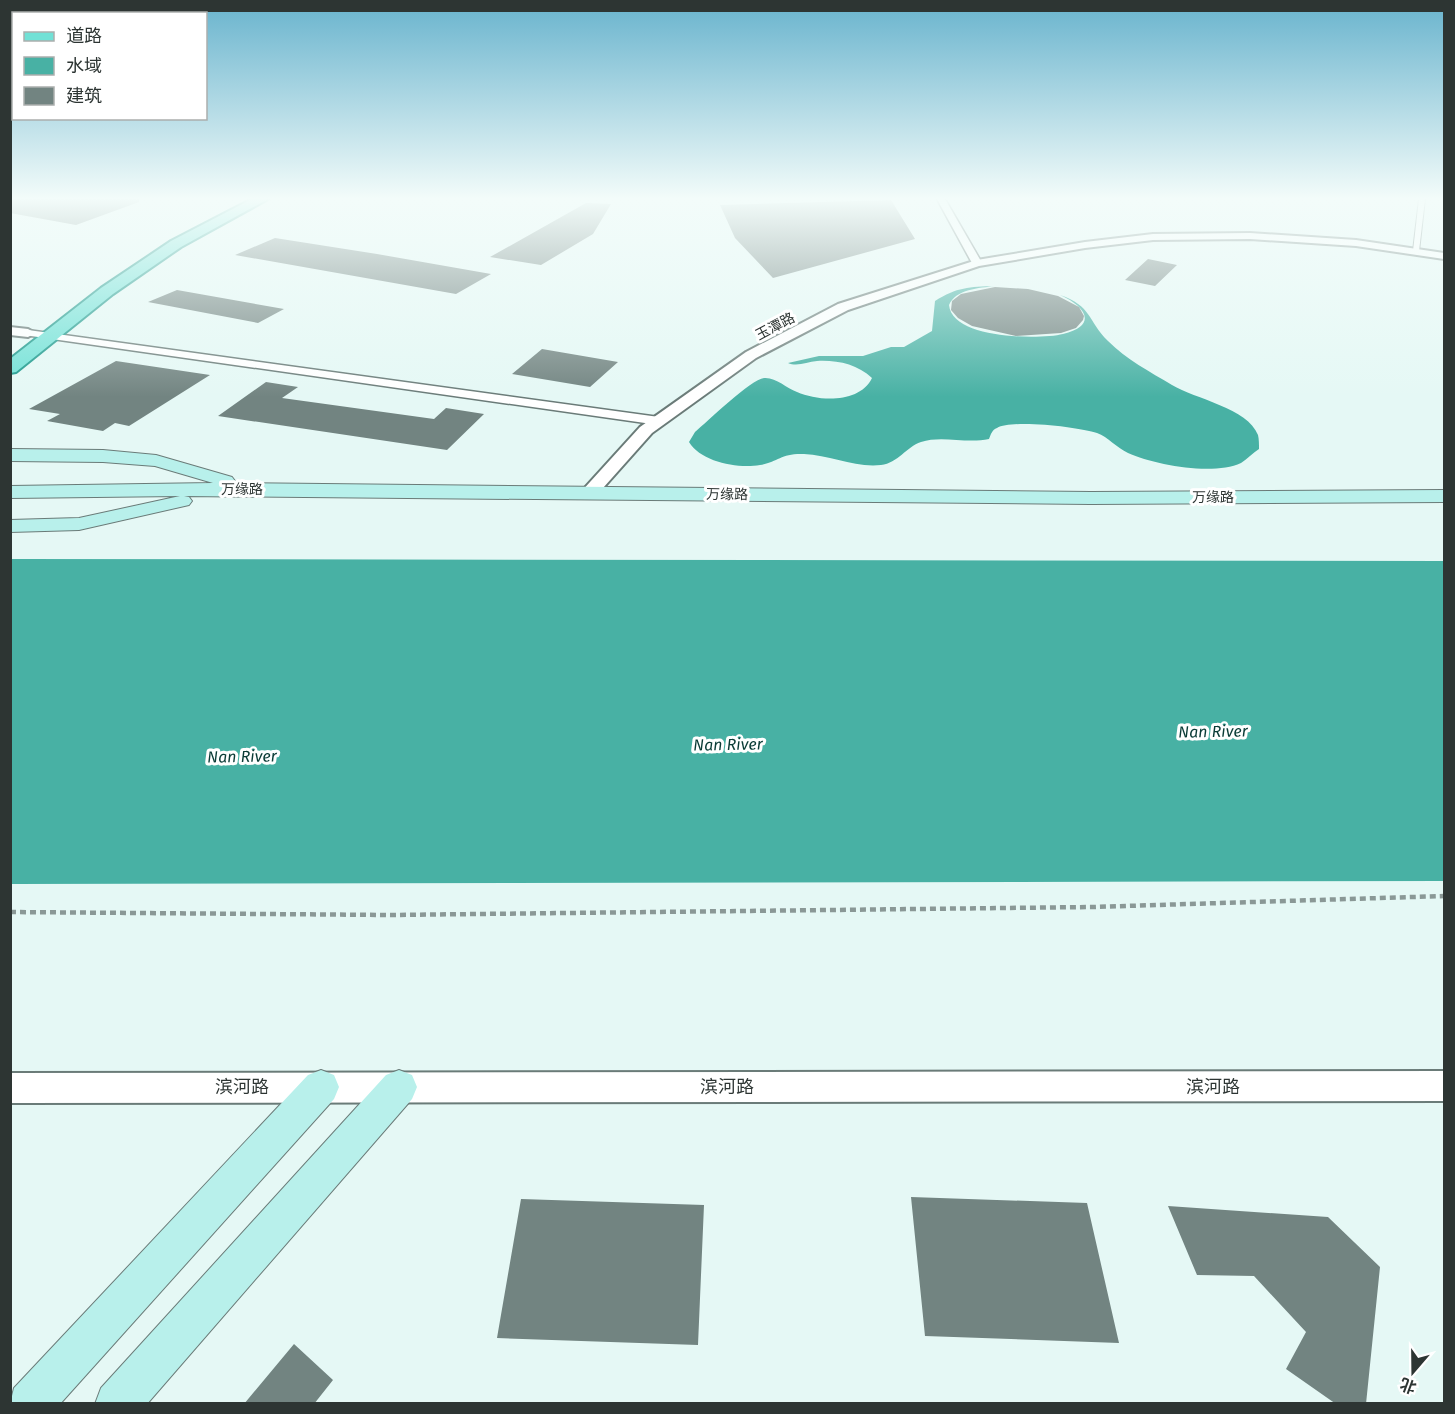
<svg xmlns="http://www.w3.org/2000/svg" width="1455" height="1414" viewBox="0 0 1455 1414" font-family="'Fira Sans','Noto Sans SC',sans-serif">
<rect width="100%" height="100%" fill="#e5f8f5"/>
<path fill="#48b1a4" d="M995,286C979,288 956,289 949,305C952,339 1039,340 1063,334C1099,325 1085,306 1060,295C1092,306 1087,320 1108,341C1126,359 1150,372 1172,385C1195,399 1248,408 1258,435C1259,439 1259,445 1259,449C1253,453 1247,459 1241,463C1213,476 1155,465 1128,453C1117,448 1108,437 1097,433C1079,427 1012,419 997,428C992,430 991,434 989,439C966,444 942,435 921,442C906,447 898,463 881,465C855,468 830,455 804,454C781,453 778,462 760,465C738,469 701,462 689,442L695,432C707,422 751,379 764,378C776,377 786,388 797,392C820,402 860,403 872,378C857,364 837,360 817,361C807,362 797,367 788,363L819,356H863L891,347H904L932,331L935,301C957,287 969,287 995,286Z
M11,559L1444,561V881L11,884Z"/>
<path fill="#728481" d="M10,199H139V202L76,225L10,213Z
M891,200L915,239L773,278L735,238L720,205Z
M586,203L611,204L593,234L541,265L490,257Z
M275,238L377,254L491,274L456,294L235,255Z
M1148,259L1177,265L1155,286L1125,280Z
M995,287L1028,289L1058,296L1079,307L1084,316L1083,320L1076,328L1061,333L1016,336L972,326L958,318L951,310L952,301L961,294Z
M177,290L284,309L258,323L148,302Z
M542,349L618,362L590,387L512,374Z
M116,361L210,375L129,426L115,423L103,431L47,421L60,414L29,409Z
M266,382L298,387L282,398L434,419L446,408L484,414L447,450L218,416Z
M911,1197L1087,1203L1119,1343L925,1336Z
M521,1199L704,1205L698,1345L497,1338Z
M1168,1206L1328,1217L1380,1267L1366,1404H1336L1286,1369L1306,1332L1254,1276L1197,1275Z
M294,1344L333,1380L314,1404H244Z"/>
<g fill="none" stroke-linecap="round" stroke-linejoin="round">
<defs>
<path id="pedestrian" d="M1419,199H1425L1419,251L1416,253L1413,251Z"/>
<path id="minor" d="M937,199H945L982,263L980,265L972,263Z
M28,330L659,417L665,421L659,425L24,335V331Z"/>
<path id="tertiary" d="M1250,233L1356,240L1444,253V259L1356,246L1250,239L1153,240L1085,248L979,266L848,310L756,358L652,433L595,497H583L580,493L640,427L746,352L838,304L977,260L1085,242L1153,234Z
M10,327L28,329L35,333L28,337L10,335Z
M1444,1071V1101L10,1103V1073Z"/>
<path id="secondary" d="M10,449L103,450L156,455L232,477L235,481L233,483L1091,492L1444,490V502L1091,504L184,496L189,497L192,501L189,505L79,530L10,532V520L79,518L180,496L10,498V486L213,483L155,466L103,462L10,461Z
M321,1070L334,1075L339,1087L334,1099L60,1404H10L14,1388L308,1075Z
M399,1070L412,1075L417,1087L412,1099L147,1404H95L101,1388L386,1075Z"/>
<path id="primary" d="M252,199H268L181,247L113,294L16,372L10,373V359L101,288L171,241Z"/>
</defs>
<use href="#pedestrian" stroke="#6a7b78" stroke-width="2"/>
<use href="#minor" stroke="#6a7b78" stroke-width="3"/>
<use href="#tertiary" stroke="#6a7b78" stroke-width="4"/>
<use href="#secondary" stroke="#6a7b78" stroke-width="2"/>
<use href="#primary" stroke="#1b988b" stroke-width="4"/>
<path stroke="#8a9896" stroke-width="4.5" stroke-dasharray="6 4" stroke-linecap="butt" d="M10,912L391,915L1092,907L1444,896"/>
<use href="#pedestrian" fill="#fff" fill-rule="evenodd"/>
<use href="#minor" fill="#fff" fill-rule="evenodd"/>
<use href="#tertiary" fill="#fff" fill-rule="evenodd"/>
<use href="#secondary" fill="#b8f0eb" fill-rule="evenodd"/>
<use href="#primary" fill="#71e1d6" fill-rule="evenodd"/>
</g>
<linearGradient id="sky" x2="0" y2="1"><stop stop-color="#68b3cd"/><stop offset="0.5" stop-color="#f3fcfa"/><stop offset="1" stop-color="#f3fcfa" stop-opacity="0"/></linearGradient>
<rect width="1455" height="397" fill="url(#sky)"/>
<g text-anchor="middle" stroke-width="6" stroke-linejoin="round" paint-order="stroke">
<g font-size="14" fill="#2d3533" stroke="#fff">
<text transform="translate(775 326) rotate(-28)" y="5">玉潭路</text>
<text x="242" y="494">万缘路</text>
<text transform="translate(727 494) rotate(1)" y="5">万缘路</text>
<text x="1213" y="502">万缘路</text>
</g>
<g font-size="16" font-style="italic" fill="#0a3b36" stroke="#fff">
<text transform="translate(1213 731) rotate(-1)" y="6">Nan River</text>
<text transform="translate(728 744) rotate(-1)" y="6">Nan River</text>
<text transform="translate(242 756) rotate(-1)" y="6">Nan River</text>
</g>
<g font-size="18" fill="#2d3533" stroke="#fff">
<text x="242" y="1093">滨河路</text>
<text x="727" y="1093">滨河路</text>
<text x="1213" y="1093">滨河路</text>
</g>
</g>
<rect width="1455" height="1414" fill="none" stroke="#2d3533" stroke-width="24"/>
<rect x="12" y="12" width="195" height="108" fill="#ffffff" stroke="#abaead" stroke-width="1.5"/>
<rect x="24" y="32" width="30" height="9" fill="#71e1d6" stroke="#abaead" stroke-width="1.5"/>
<text x="66" y="42" font-size="18" fill="#2d3533">道路</text>
<rect x="24" y="57" width="30" height="18" fill="#48b1a4" stroke="#abaead" stroke-width="1.5"/>
<text x="66" y="72" font-size="18" fill="#2d3533">水域</text>
<rect x="24" y="87" width="30" height="18" fill="#728481" stroke="#abaead" stroke-width="1.5"/>
<text x="66" y="102" font-size="18" fill="#2d3533">建筑</text>
<g transform="translate(1413 1372) rotate(200)" stroke="#ffffff" stroke-width="4.5" paint-order="stroke">
<path d="M0-4.5L10 22L0 15L-10 22Z" fill="#2d3533"/>
<text y="-9" font-size="16" font-weight="bold" text-anchor="middle" fill="#2d3533">北</text>
</g>
</svg>
